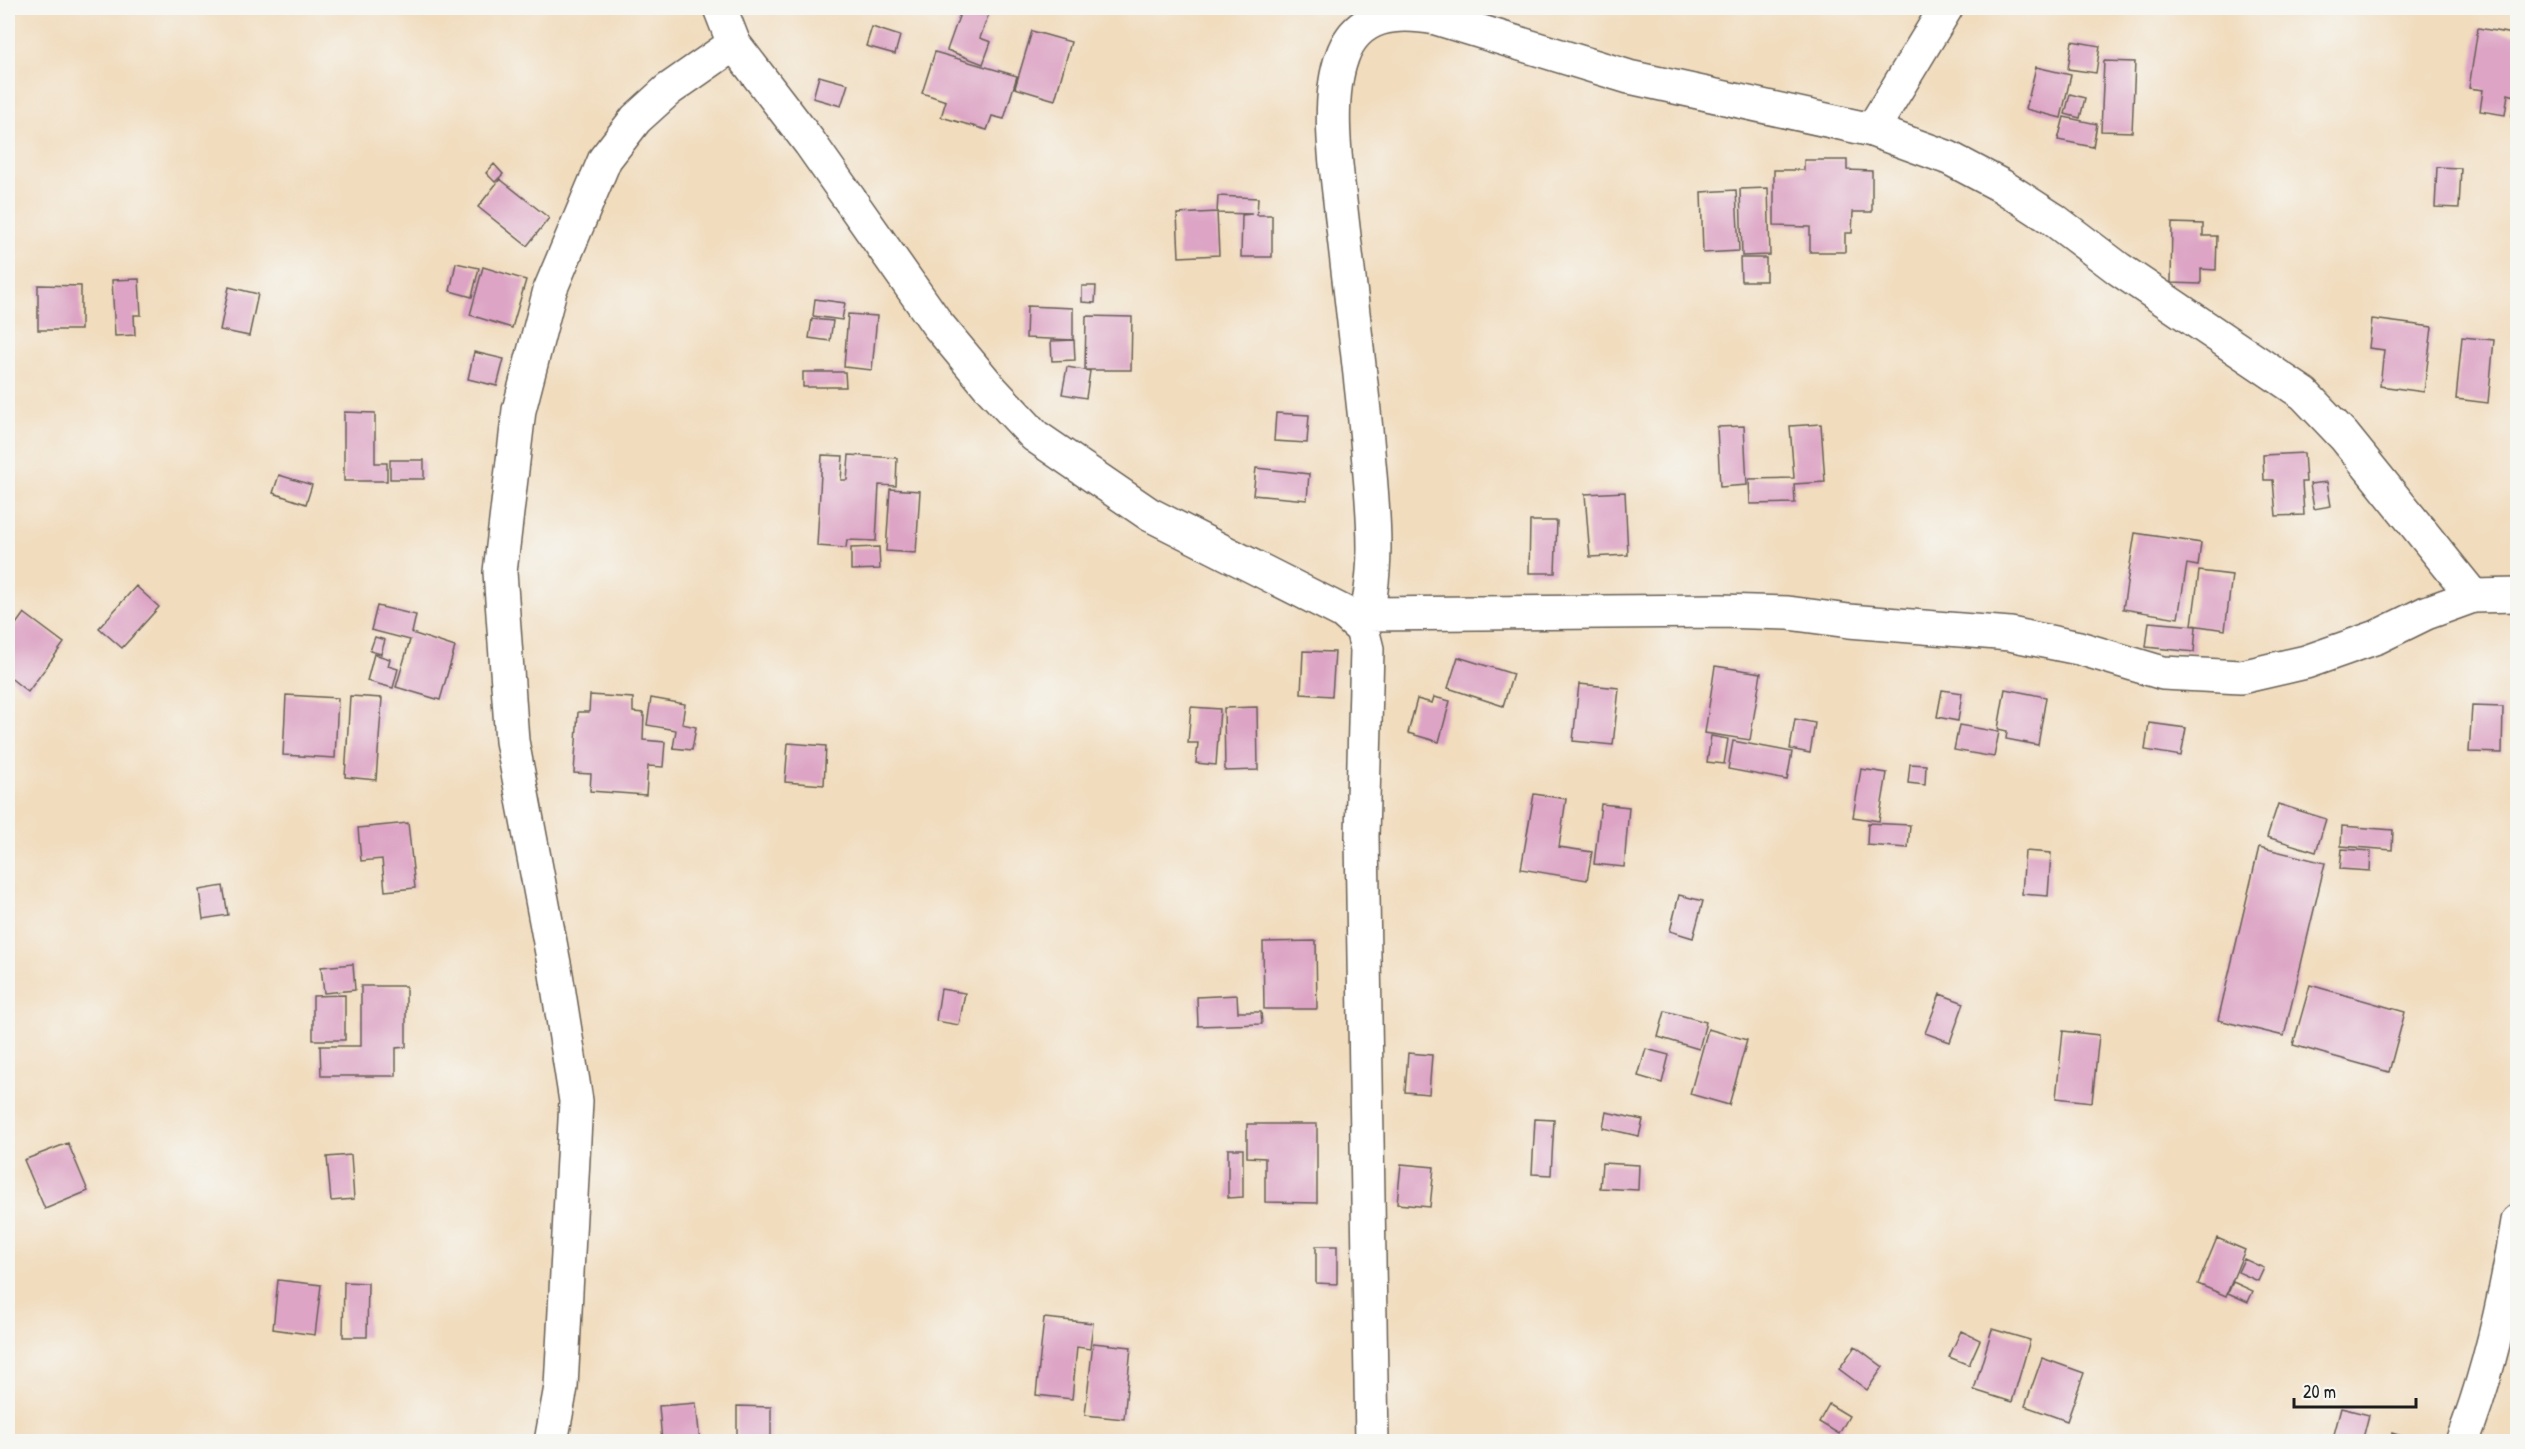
<svg xmlns="http://www.w3.org/2000/svg" width="2525" height="1449" viewBox="0 0 2525 1449" font-family="'Patrick Hand',sans-serif">
<rect width="100%" height="100%" fill="#f6f6f2"/>
<filter id="ink" filterUnits="userSpaceOnUse"><feTurbulence type="fractalNoise" baseFrequency=".0167" numOctaves="2"/><feDisplacementMap in="SourceGraphic" scale="12" xChannelSelector="R" yChannelSelector="G"/><feConvolveMatrix kernelMatrix="1 2 1 2 8 2 1 2 1" color-interpolation-filters="sRGB"/></filter>
<filter id="wash" filterUnits="userSpaceOnUse"><feTurbulence type="fractalNoise" baseFrequency=".008" numOctaves="4" result="noise"/><feDisplacementMap in="SourceGraphic" scale="24" xChannelSelector="R" yChannelSelector="G"/><feGaussianBlur stdDeviation="1.35" result="paint"/><feColorMatrix in="noise" values="0 0 0 0 0 0 0 0 0 0 0 0 0 0 0 0 0 1.4 0 .05"/><feComposite in="paint" operator="in"/></filter>
<g filter="url(#wash)">
<rect width="100%" height="100%" fill="#f1dcbd"/>
<g id="blocks">
<path fill="#dda4c5" d="M962,8H991L980,38L991,42L983,64L947,50Z
M872,27L900,36L895,54L866,46Z
M2478,28L2518,35V80L2515,96L2508,94L2505,115L2480,111L2483,90L2469,88Z
M1032,31L1071,42L1055,100L1015,88Z
M2072,41L2100,46L2096,73L2068,69Z
M935,52L1017,76L1004,119L992,116L987,130L941,117L946,101L922,93Z
M2104,61L2135,62L2132,132L2101,131Z
M2036,67L2071,75L2061,118L2026,109Z
M819,76L848,84L841,106L813,98Z
M2070,94L2085,98L2080,118L2065,114Z
M2518,97V118L2511,116Z
M2064,117L2097,124L2093,147L2058,140Z
M1804,160H1847V170L1872,171V212H1853L1852,233H1845V252H1810V227L1774,226V170H1804Z
M494,164L503,174L495,182L486,173Z
M2437,167L2461,168L2459,208L2435,207Z
M500,179L549,218L527,246L478,207Z
M1768,188L1770,255L1742,256L1740,189Z
M1736,190L1739,251L1703,253L1701,192Z
M1218,196L1258,198L1257,215H1272V257H1241L1242,215L1252,214L1217,213Z
M1217,212L1219,255L1179,257L1177,214Z
M2172,223L2203,224V236H2217L2216,270L2201,269V284L2171,283Z
M1740,258H1766V281H1741Z
M456,263L479,268L472,297L450,291Z
M483,267L526,280L512,328L470,315Z
M139,279L141,315H134L135,335L115,336L112,280Z
M38,285L81,286V330H38Z
M1082,286H1096L1095,303L1082,302Z
M229,287L258,294L249,336L220,330Z
M815,299L845,303L842,320L813,316Z
M1027,306L1073,308V340L1026,338Z
M848,314L877,316L872,370L844,367Z
M1086,316L1132,317L1131,370H1085Z
M812,319L833,321L830,341L809,338Z
M2372,319L2432,327L2424,392L2380,386L2384,350L2369,348Z
M2462,337L2494,340L2488,403L2456,399Z
M1074,340L1075,360L1052,361L1051,341Z
M474,352L504,359L497,386L468,379Z
M1067,367L1090,371L1086,398L1062,394Z
M803,372H845L846,387H803Z
M344,412L375,413V463H387V481H344Z
M1276,413L1309,415L1307,443L1274,441Z
M1821,424L1825,482L1794,484L1795,503L1750,504L1749,479L1794,478L1790,426Z
M1744,426L1747,485L1720,487L1717,427Z
M2304,453L2306,482H2302L2304,515L2276,516L2273,480H2264L2263,455Z
M822,455L843,456L841,480H847L849,455L897,458L896,486L879,485L876,541L847,540L846,548L817,546Z
M390,460H424V479H390Z
M1256,468L1309,474L1307,500L1253,495Z
M279,475L312,485L306,504L273,493Z
M2327,482L2331,506L2314,509L2310,484Z
M890,489L920,491L916,553L886,551Z
M1625,492L1628,555L1590,557L1585,494Z
M1530,521H1557L1555,573H1529Z
M2135,533L2201,543L2198,566L2187,564L2178,618L2123,609Z
M879,547L880,569L851,570V548Z
M2199,571L2232,575L2225,630L2192,625Z
M136,586L159,607L122,648L99,628Z
M377,606L416,615L412,633L455,647L440,700L396,687L410,640L371,630Z
M24,613L64,643L28,692L8,676V635Z
M2149,622L2196,626L2194,652L2146,647Z
M375,637L385,640L381,654L370,651Z
M1303,651L1335,652L1332,696L1301,694Z
M374,654L390,659L388,666L398,669L393,688L367,681Z
M1458,657L1513,674L1503,706L1448,688Z
M1715,666L1761,673L1750,740L1705,733Z
M1579,684L1619,688L1613,745L1573,741Z
M2005,689L2046,697L2038,745L2006,739L2007,731L1998,729Z
M1942,690L1962,693L1958,721L1937,717Z
M286,695L338,698L335,758L283,755Z
M590,695L633,698V712L644,713L643,740L665,742L663,767L648,766L646,795L590,791L591,774L574,773L578,712H589Z
M350,696L382,698L376,780L345,777Z
M1434,697L1450,701L1439,742L1408,733L1417,699L1432,703Z
M651,698L685,704L682,724L696,727L692,750L673,748L676,730L647,725Z
M2472,706L2503,707L2502,753L2469,752Z
M1191,707L1220,709L1216,765L1196,763L1198,743H1188Z
M1257,707L1258,770L1225,771L1224,708Z
M1795,719L1815,723L1810,753L1790,749Z
M2149,723L2186,728L2181,756L2145,750Z
M1959,725L1999,732L1994,757L1954,750Z
M1711,736L1728,739L1724,764L1707,762Z
M1733,741L1792,752L1787,780L1728,769Z
M788,743L826,746L824,785L785,782Z
M1910,764L1926,765L1925,785L1908,783Z
M1861,769L1887,773L1879,821L1853,817Z
M1534,794L1566,799L1559,847L1592,852L1587,880L1521,869Z
M1601,804L1629,807L1624,867L1594,864Z
M2278,804L2326,819L2316,852L2267,837Z
M408,823L415,888L385,891L382,859L361,861L358,828Z
M1868,823L1910,825L1908,848L1867,845Z
M2342,826L2393,830L2392,850L2341,846Z
M2259,847L2325,863L2284,1036L2218,1020Z
M2342,849L2371,851L2370,871L2340,869Z
M2025,851L2051,853L2048,896L2022,894Z
M223,886L228,915L203,919L199,890Z
M1679,895L1703,901L1693,938L1670,931Z
M1316,941L1317,1009H1264L1263,942Z
M353,964L355,990L324,993L321,967Z
M2310,985L2405,1012L2389,1072L2293,1045Z
M361,986H406V1047L396,1048V1076H321L320,1046H361Z
M941,989L965,993L959,1025L936,1021Z
M1940,994L1964,1003L1950,1042L1925,1033Z
M345,995V1040H313V996Z
M1237,995L1238,1012H1261L1262,1024L1198,1026L1197,997Z
M1665,1011L1706,1022L1699,1049L1658,1037Z
M1708,1029L1747,1040L1729,1105L1690,1094Z
M2063,1031L2099,1035L2092,1102L2056,1098Z
M1646,1049L1669,1055L1662,1083L1638,1076Z
M1408,1053L1432,1055L1429,1094L1405,1092Z
M1606,1112L1643,1120L1639,1136L1603,1128Z
M1535,1119L1554,1120L1551,1175L1532,1174Z
M1247,1124H1317V1203L1265,1202V1158L1247,1157Z
M68,1143L88,1191L45,1209L24,1160Z
M1228,1149H1243V1197L1228,1198Z
M351,1155L354,1199L331,1201L327,1157Z
M1602,1163L1639,1165L1638,1190L1600,1188Z
M1401,1164L1434,1167L1430,1207L1397,1204Z
M2217,1238L2245,1250L2226,1296L2198,1284Z
M1316,1246H1337V1284L1316,1283Z
M2244,1259L2264,1268L2258,1281L2238,1272Z
M278,1280L321,1285L315,1335L273,1329Z
M344,1282L368,1283L367,1337H343Z
M2233,1282L2253,1291L2248,1302L2228,1293Z
M1044,1318L1093,1323L1090,1349L1077,1347L1072,1399L1036,1395Z
M1992,1329L2030,1340L2012,1402L1974,1390Z
M1961,1331L1980,1340L1969,1365L1949,1357Z
M1093,1343L1131,1347L1124,1419L1085,1415Z
M1855,1346L1883,1367L1867,1390L1839,1369Z
M2042,1358L2084,1373L2067,1421L2025,1406Z
M696,1403L700,1442H662L659,1406Z
M1829,1404L1849,1416L1839,1434L1819,1422Z
M737,1406L771,1407V1442H737Z
M2341,1408L2369,1415L2362,1442H2332Z
M2392,1433L2417,1441V1442H2390Z"/>
</g>
</g>
<g filter="url(#ink)">
<use href="#blocks" fill-opacity="0" stroke="#675f54" stroke-width="1.5"/>
<g fill="none" stroke-linecap="round" stroke-linejoin="round">
<defs>
<path id="minor" d="M720,8L734,44L810,143L938,325L992,390L1035,436L1149,514L1343,612L1362,629L1367,649L1362,836L1372,1442
M1872,130L1946,8
M1367,614L1721,611L1788,613L1849,621L2010,634L2079,648L2163,673L2241,677L2306,662L2377,637L2426,613L2473,596L2518,595
M1362,629C1382,570 1372,502 1367,440C1359,360 1349,281 1340,201C1335,158 1327,98 1342,57C1357,13 1397,11 1436,18L1629,77L1872,130L1949,158L2002,186L2053,219L2119,269L2304,394L2344,436L2473,596
M551,1442L561,1387L576,1101L556,974L512,741L500,572L519,410L550,290L605,159L636,119L668,90L734,44
M2462,1442C2490,1371 2506,1296 2518,1221"/>
</defs>
<use href="#minor" stroke="#675f54" stroke-width="36"/>
<use href="#minor" stroke="#fff" stroke-width="33"/>
</g>
</g>
<rect width="2525" height="1449" fill="none" stroke="#f6f6f2" stroke-width="30"/>
<path d="M2294 1398v9h122v-9" fill="none" stroke="#1c1c1c" stroke-width="3"/>
<text x="2303" y="1398" font-size="18" fill="#1c1c1c" stroke="#f6f6f2" stroke-width="4.5" paint-order="stroke">20 m</text>
</svg>
